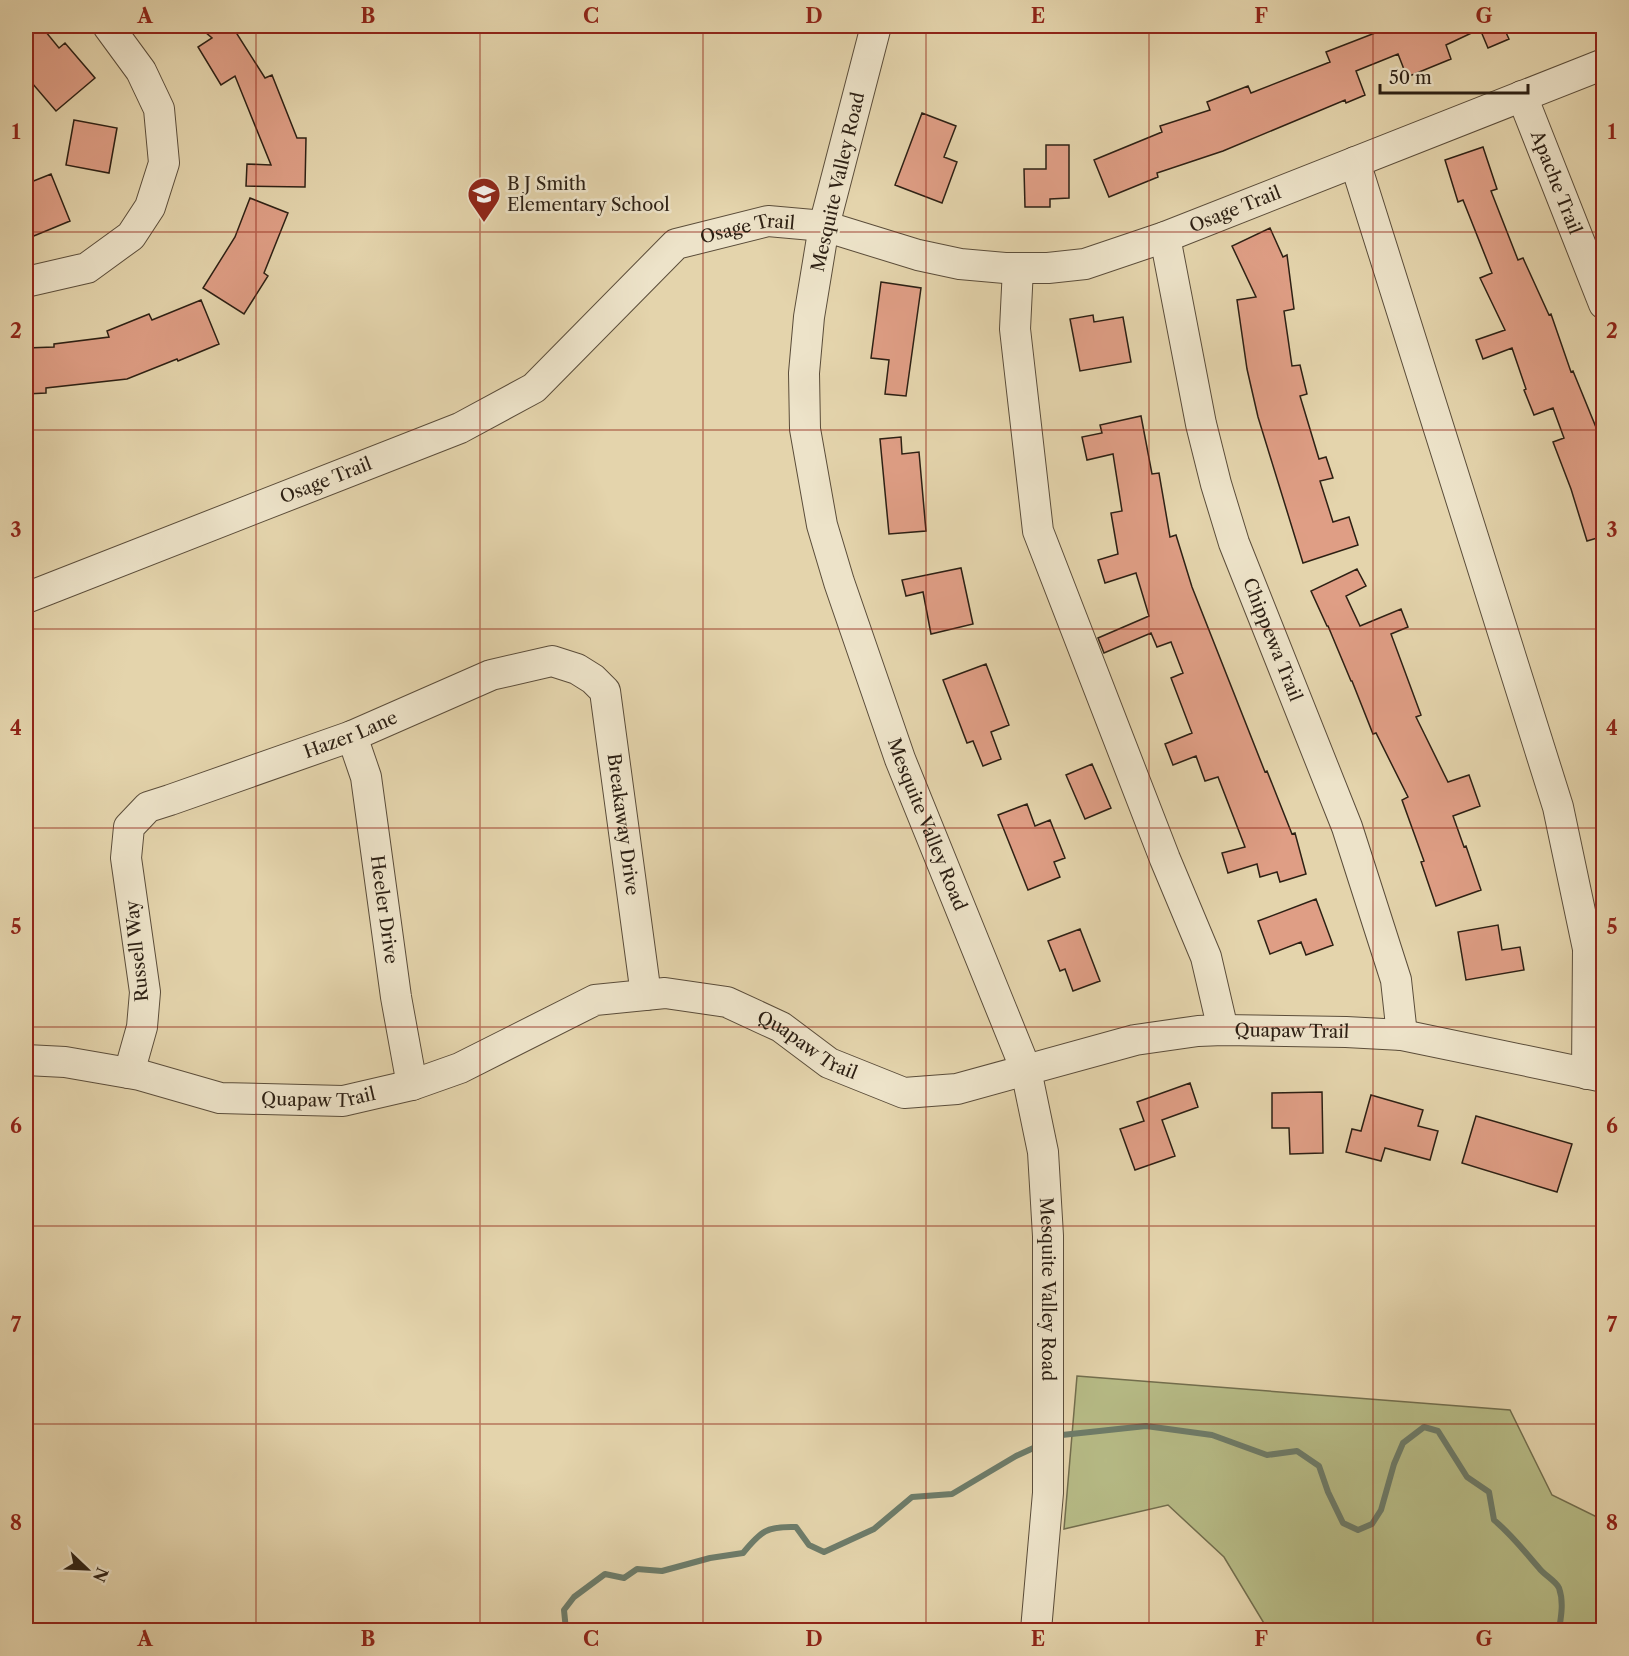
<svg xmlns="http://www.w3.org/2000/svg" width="1629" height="1656" viewBox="0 0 1629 1656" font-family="'Libre Caslon Text',serif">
<rect width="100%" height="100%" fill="#e4d4ac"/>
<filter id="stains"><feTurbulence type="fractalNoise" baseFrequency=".00333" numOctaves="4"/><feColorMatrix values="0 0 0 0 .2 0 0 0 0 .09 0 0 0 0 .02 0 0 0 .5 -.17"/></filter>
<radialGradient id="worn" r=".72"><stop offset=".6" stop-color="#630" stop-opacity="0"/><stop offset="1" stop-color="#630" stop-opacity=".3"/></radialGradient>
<path fill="#b7bc87" stroke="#726e4e" stroke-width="1.5" d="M1077,1376L1510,1410L1552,1495L1603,1520V1630H1268L1224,1557L1168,1505L1064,1529Z"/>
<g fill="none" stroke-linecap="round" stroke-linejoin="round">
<path stroke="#6d7c6a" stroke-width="6" d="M1058,1437L1062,1435L1146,1426L1212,1435L1267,1455L1297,1451L1319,1466L1328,1492L1343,1523L1358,1530L1372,1524L1381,1510L1394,1464L1403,1443L1424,1427L1438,1431L1467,1477L1489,1492L1494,1520C1512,1535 1524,1551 1539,1568C1544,1575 1556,1581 1559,1588C1564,1602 1561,1617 1559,1630
M566,1630L564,1610L574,1597L605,1574L624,1578L637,1569L662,1571L710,1558L743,1553C761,1531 767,1526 796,1527L809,1545L824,1552L874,1529L912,1497L952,1494L1016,1456L1040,1445"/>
</g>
<path fill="#df9e85" stroke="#2d2014" stroke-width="1.5" d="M38,26H41L59,48L65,43L95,78L56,111L26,76V35Z
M198,26H232L265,78L272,75L297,138H306L305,187L246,186L247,164L271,165L235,76L221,85L198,47L212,38Z
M1393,26H1408L1411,33L1429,26H1503L1509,39L1488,48L1480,29L1446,45L1451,59L1407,77L1398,54L1356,71L1365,95L1346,103L1345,100L1223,151L1157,173L1158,177L1109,197L1094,160L1162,132L1160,126L1210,110L1207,102L1248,86L1251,93L1330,62L1326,52Z
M922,113L956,126L944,157L957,162L942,203L895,185Z
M74,120L117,128L109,173L66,165Z
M1046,145H1069V198L1050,199V207H1025L1024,169H1046Z
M1483,147L1497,189L1491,191L1518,260L1523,258L1549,315L1551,314L1571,372L1573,371L1604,447V536L1587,541L1571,489L1553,442L1564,438L1553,408L1534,415L1524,390L1526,389L1512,348L1483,359L1476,340L1505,330L1480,278L1492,273L1463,200L1458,202L1445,160Z
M51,174L70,221L29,238L26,228V184Z
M250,198L288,213L264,273L268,276L244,314L203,288L235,237Z
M1270,228L1283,257L1287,255L1294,309L1284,311L1292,366L1300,365L1307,394L1300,396L1319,459L1326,457L1333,478L1320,481L1333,522L1349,517L1358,545L1303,563L1258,417L1247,369L1237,300L1256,297L1232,246Z
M881,282L921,288L906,396L885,394L889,360L871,358Z
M201,300L219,344L178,361L177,359L127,379L46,388V393L26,394V348L54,347V344L109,337L107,331L149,314L152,320Z
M1093,315L1094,322L1123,317L1131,362L1080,371L1070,319Z
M1141,416L1152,474L1159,473L1170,537L1176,535L1192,587L1265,772L1267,771L1292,834L1295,833L1306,874L1280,882L1277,872L1260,877L1257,864L1228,873L1222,853L1245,847L1218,777L1205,781L1196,756L1173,765L1165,744L1192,733L1171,678L1183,673L1171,642L1157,647L1151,633L1104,653L1098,638L1149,616L1136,573L1105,583L1098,560L1118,554L1111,513L1122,511L1113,454L1087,460L1082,437L1102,433L1100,425Z
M901,437L902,454L919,452L926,531L889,534L880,439Z
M961,568L973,624L931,634L923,592L906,596L902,580Z
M1357,569L1366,586L1346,596L1360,626L1401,609L1408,627L1391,634L1421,715L1416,717L1448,782L1469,775L1480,806L1453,816L1464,847L1466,846L1481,890L1436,906L1421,862L1424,861L1402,800L1408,797L1376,733L1373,734L1352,681H1351L1328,626H1327L1311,591Z
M986,664L1009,725L991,732L1001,759L983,766L973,741L967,743L943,680Z
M1092,764L1111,808L1085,819L1066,775Z
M1027,804L1035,826L1050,820L1065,858L1054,862L1060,877L1028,890L998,815Z
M1316,899L1333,945L1306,955L1301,942L1270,954L1258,921Z
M1498,925L1502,950L1520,947L1524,970L1466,980L1458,932Z
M1080,929L1100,981L1073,991L1065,969L1060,971L1048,941Z
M1190,1083L1198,1107L1162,1120L1175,1156L1135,1170L1120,1129L1144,1121L1137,1102Z
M1322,1092L1323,1153L1290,1154L1289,1128H1272V1093Z
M1371,1095L1423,1110L1418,1126L1438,1131L1430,1160L1385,1148L1381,1161L1346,1152L1352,1129L1361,1131Z
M1476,1116L1572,1144L1557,1192L1462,1163Z"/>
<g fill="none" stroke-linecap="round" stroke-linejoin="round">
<defs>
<g id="minor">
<path id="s1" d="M876,26L824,226L809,317L804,373L805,429L822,525L839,582L900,759L1026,1070L1043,1152L1048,1236V1493L1036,1630"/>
<path id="s2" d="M1522,96L1604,304"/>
<path d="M1355,162L1558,807L1588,949L1587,1074"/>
<path id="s3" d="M1165,237L1201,424L1216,484L1234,543L1347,827L1396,980L1402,1035"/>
<path d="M1018,268L1015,329L1038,531L1165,859L1206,957L1223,1030"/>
<path d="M26,282L87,268L131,236L150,207L164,163L159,109L141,71L108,26"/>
<path id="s4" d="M26,598L460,428L534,388L676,244L768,221L824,226L918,255L960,264L1005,268H1048L1085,264L1165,237L1604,64"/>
<path id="s5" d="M352,736L366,777L396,997L412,1085"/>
<path id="s6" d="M26,1060L65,1062L140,1075L220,1098L343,1101L412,1085L460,1068L595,1000L665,993L727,1002L781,1027L829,1063L904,1093L957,1089L1135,1040L1198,1031L1223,1030L1346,1032L1402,1035L1604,1077"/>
<path id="s7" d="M129,1073L142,1027L145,992L126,858L129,827L148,807L170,800L352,736L491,675L552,661L577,669L593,679L605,691L646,995"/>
</g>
</defs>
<use href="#minor" stroke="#5b4d3a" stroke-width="32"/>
<use href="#minor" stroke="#ede3c9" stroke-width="30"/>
</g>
<path fill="none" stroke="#8f2418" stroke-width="1.5" stroke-opacity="0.55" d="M256,26V1630M480,26V1630M703,26V1630M926,26V1630M1149,26V1630M1373,26V1630M26,232H1604M26,430H1604M26,629H1604M26,828H1604M26,1027H1604M26,1226H1604M26,1424H1604"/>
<defs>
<symbol id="school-pin" viewBox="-11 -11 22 30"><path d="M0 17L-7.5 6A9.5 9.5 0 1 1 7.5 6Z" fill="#8f2418" stroke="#ede3c9"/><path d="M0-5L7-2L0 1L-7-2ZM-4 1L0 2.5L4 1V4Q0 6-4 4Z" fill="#fff"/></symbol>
</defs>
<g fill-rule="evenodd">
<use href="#school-pin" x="465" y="175" width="38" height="52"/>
</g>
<g text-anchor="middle" stroke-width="5" stroke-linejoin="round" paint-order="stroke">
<g font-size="18" fill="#2d2014" stroke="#ede3c9">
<text transform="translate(838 182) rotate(-77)" y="6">Mesquite Valley Road</text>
<text dy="6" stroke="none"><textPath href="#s2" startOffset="93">Apache Trail</textPath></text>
<text dy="6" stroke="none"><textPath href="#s4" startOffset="1330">Osage Trail</textPath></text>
<text dy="6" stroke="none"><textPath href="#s4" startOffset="826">Osage Trail</textPath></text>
<text dy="6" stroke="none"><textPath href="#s4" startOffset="322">Osage Trail</textPath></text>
<text dy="6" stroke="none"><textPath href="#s3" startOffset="418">Chippewa Trail</textPath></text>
<text dy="6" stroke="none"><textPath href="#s7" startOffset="492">Hazer Lane</textPath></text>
<text dy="6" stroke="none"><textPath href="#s7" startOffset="904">Breakaway Drive</textPath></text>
<text dy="6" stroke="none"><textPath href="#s1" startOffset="826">Mesquite Valley Road</textPath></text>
<text dy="6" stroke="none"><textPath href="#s5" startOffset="177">Heeler Drive</textPath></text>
<text transform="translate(137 951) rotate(-96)" y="6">Russell Way</text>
<text dy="6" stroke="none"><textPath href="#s6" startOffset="1323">Quapaw Trail</textPath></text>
<text dy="6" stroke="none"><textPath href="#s6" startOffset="819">Quapaw Trail</textPath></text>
<text dy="6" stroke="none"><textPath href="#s6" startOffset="297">Quapaw Trail</textPath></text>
<text dy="6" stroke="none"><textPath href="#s1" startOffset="1312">Mesquite Valley Road</textPath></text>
</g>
<g font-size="18" fill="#2d2014" stroke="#ede3c9" text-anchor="start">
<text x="507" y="190">B J Smith<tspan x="507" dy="21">Elementary School</tspan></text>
</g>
</g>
<rect width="1629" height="1656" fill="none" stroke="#e4d4ac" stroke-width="66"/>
<g transform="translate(87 1569) rotate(113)" stroke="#ede3c9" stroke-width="4.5" paint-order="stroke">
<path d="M0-4.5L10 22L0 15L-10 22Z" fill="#2d2014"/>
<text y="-9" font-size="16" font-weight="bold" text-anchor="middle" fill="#2d2014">N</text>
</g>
<path d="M1380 84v9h148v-9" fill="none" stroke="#2d2014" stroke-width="3"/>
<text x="1389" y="84" font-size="18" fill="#2d2014" stroke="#ede3c9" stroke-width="4.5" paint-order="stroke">50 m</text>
<rect x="33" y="33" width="1563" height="1590" fill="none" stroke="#8f2418" stroke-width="2"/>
<g font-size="20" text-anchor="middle" font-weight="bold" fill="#8f2418">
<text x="145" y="23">A</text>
<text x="368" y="23">B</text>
<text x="591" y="23">C</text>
<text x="814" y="23">D</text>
<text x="1038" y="23">E</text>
<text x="1261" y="23">F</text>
<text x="1484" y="23">G</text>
<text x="16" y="139">1</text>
<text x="1612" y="139">1</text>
<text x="16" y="338">2</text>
<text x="1612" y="338">2</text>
<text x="16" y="537">3</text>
<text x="1612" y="537">3</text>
<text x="16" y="735">4</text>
<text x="1612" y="735">4</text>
<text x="16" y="934">5</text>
<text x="1612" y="934">5</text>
<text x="16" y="1133">6</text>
<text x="1612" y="1133">6</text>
<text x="16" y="1332">7</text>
<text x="1612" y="1332">7</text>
<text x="16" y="1530">8</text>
<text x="1612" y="1530">8</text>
<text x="145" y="1646">A</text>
<text x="368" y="1646">B</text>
<text x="591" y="1646">C</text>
<text x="814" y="1646">D</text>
<text x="1038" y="1646">E</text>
<text x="1261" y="1646">F</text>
<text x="1484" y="1646">G</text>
</g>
<rect width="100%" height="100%" filter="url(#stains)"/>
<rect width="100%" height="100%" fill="url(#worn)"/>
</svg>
